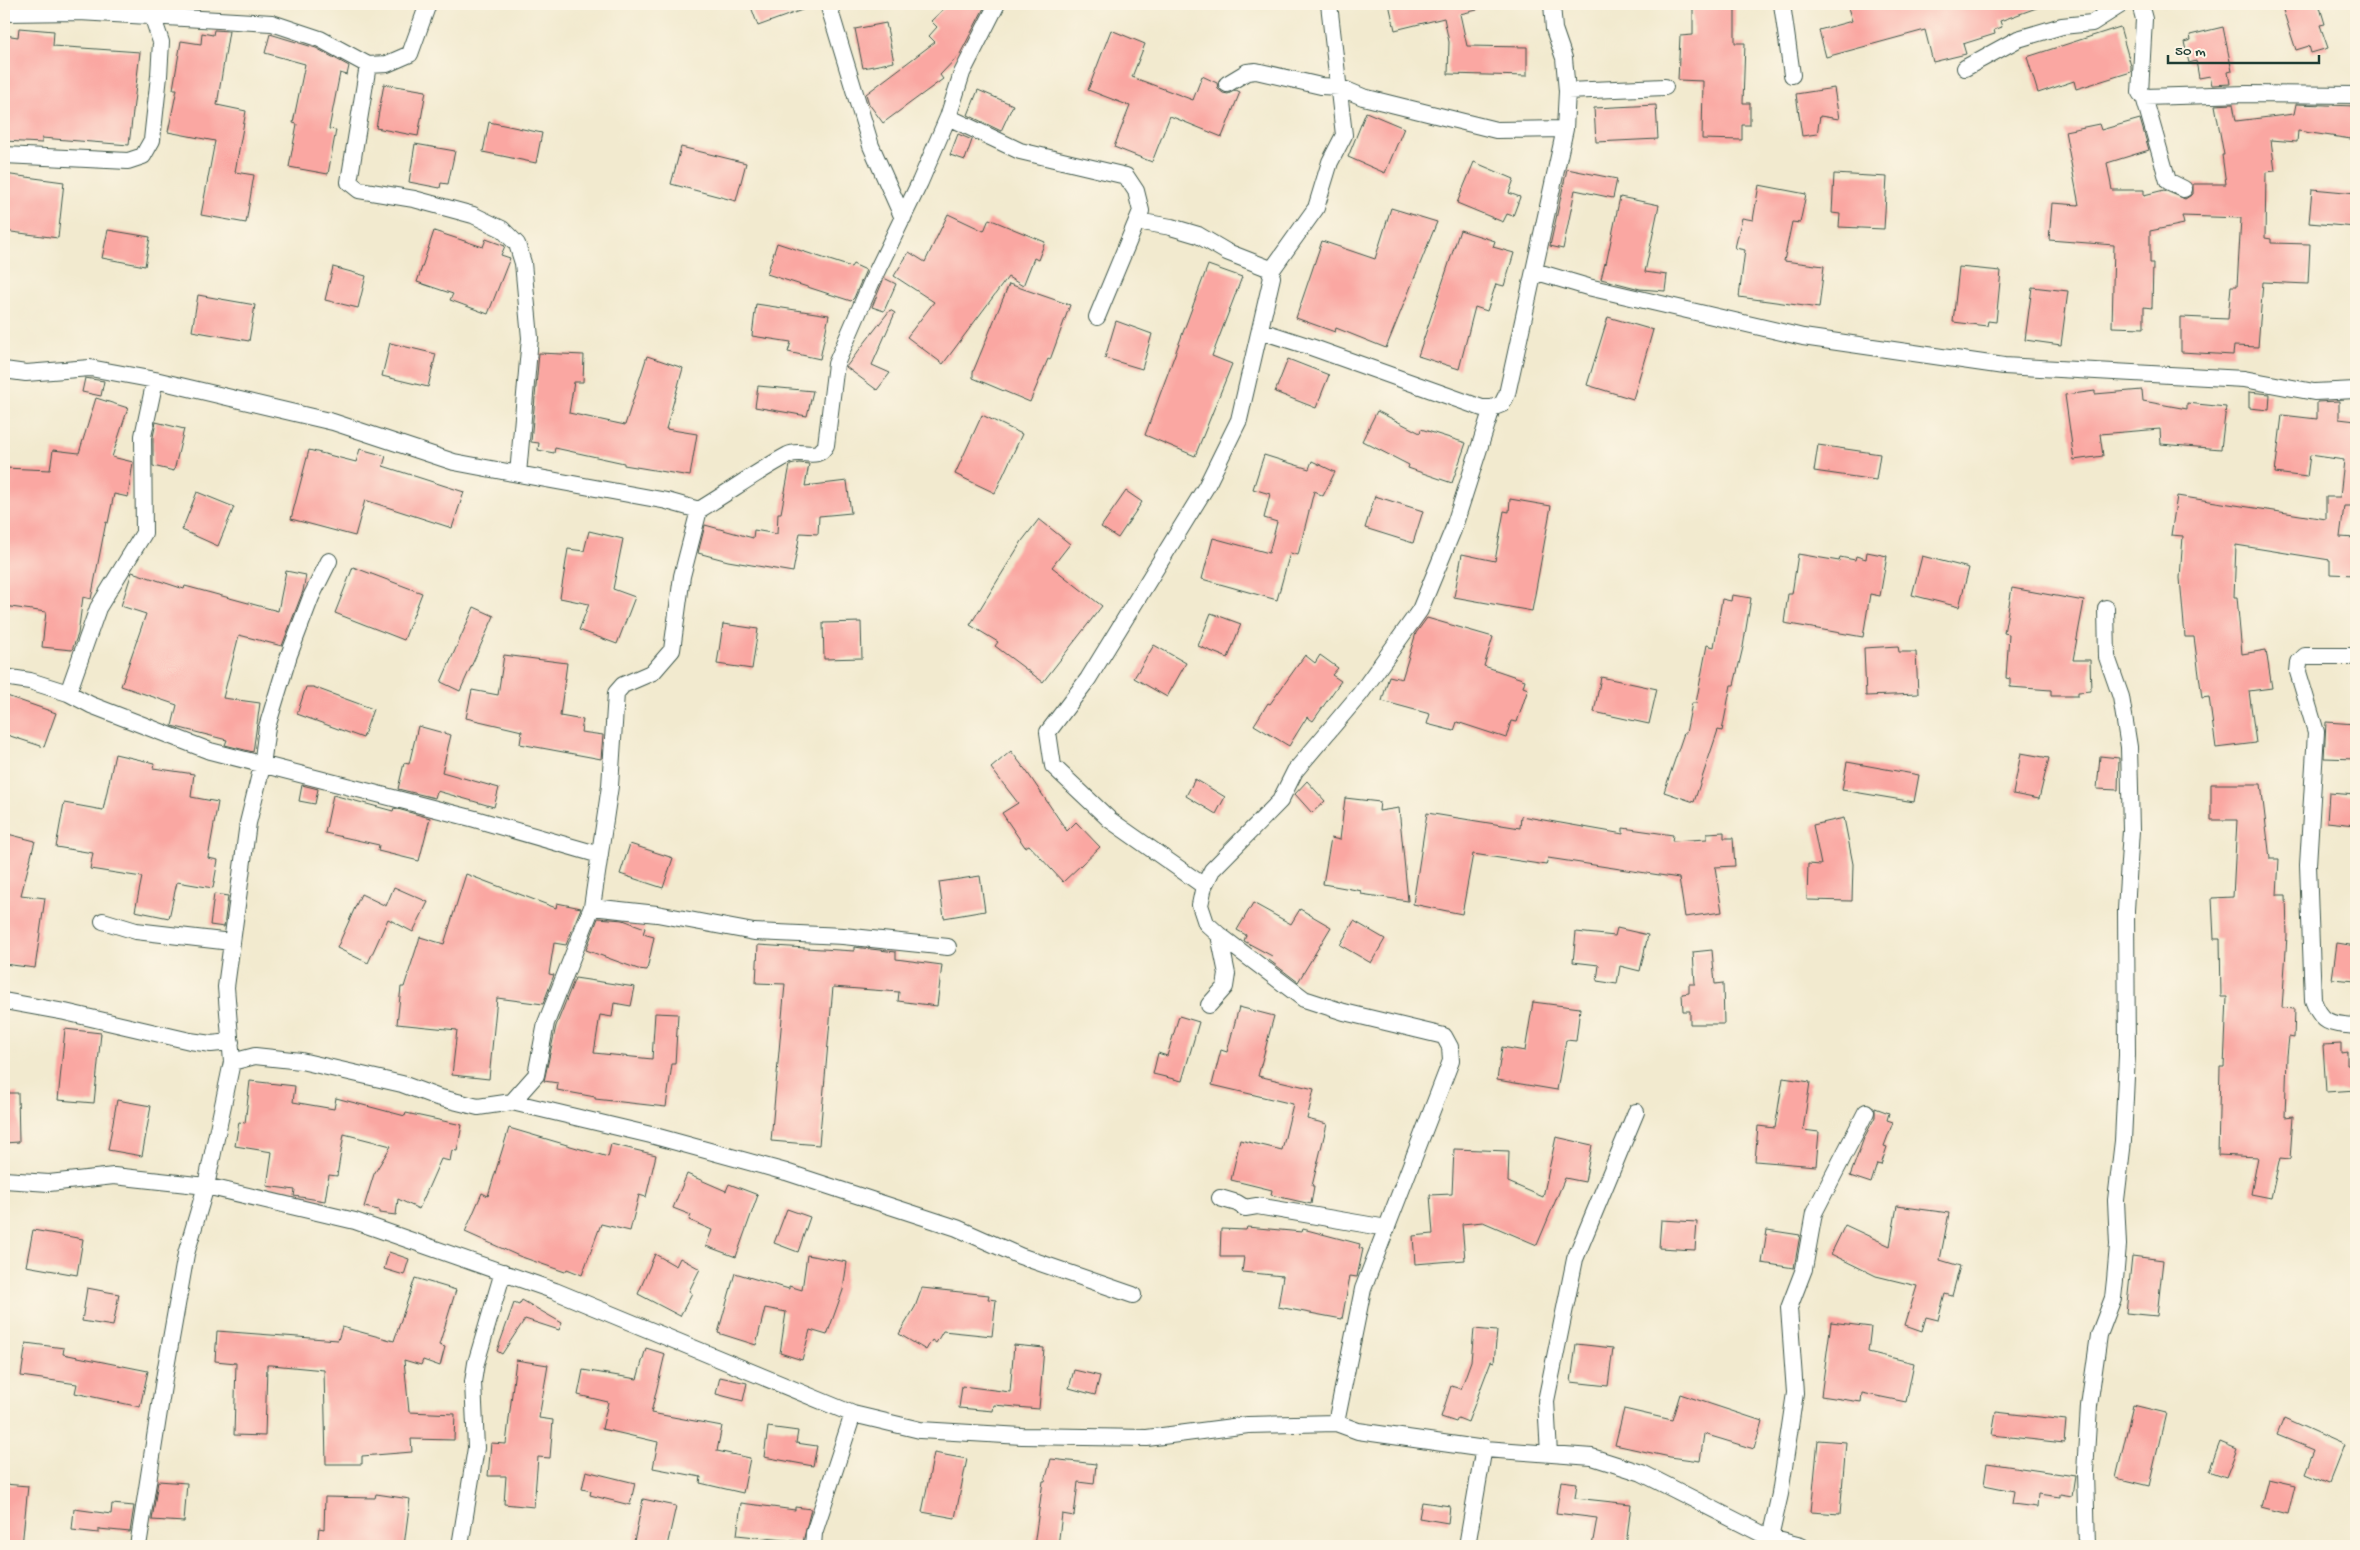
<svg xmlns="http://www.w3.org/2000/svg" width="2360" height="1550" viewBox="0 0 2360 1550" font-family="'Gochi Hand',sans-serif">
<rect width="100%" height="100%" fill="#fcf5e5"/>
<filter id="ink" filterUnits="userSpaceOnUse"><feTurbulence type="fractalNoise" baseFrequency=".02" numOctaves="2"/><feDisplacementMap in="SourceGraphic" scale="10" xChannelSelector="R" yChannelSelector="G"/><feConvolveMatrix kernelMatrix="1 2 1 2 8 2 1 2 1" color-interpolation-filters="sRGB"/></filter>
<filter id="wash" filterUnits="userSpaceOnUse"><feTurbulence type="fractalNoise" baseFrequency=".0096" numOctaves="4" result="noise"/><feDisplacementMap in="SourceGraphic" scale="20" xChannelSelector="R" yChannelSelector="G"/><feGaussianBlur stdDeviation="1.12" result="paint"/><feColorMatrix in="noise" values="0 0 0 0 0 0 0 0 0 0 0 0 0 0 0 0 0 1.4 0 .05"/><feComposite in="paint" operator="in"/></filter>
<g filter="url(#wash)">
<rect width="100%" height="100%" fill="#f2eacf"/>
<g id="blocks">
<path fill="#faa7a2" d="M750,4H813V6L758,26Z
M949,4H979L984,8L960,54L940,75L943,79L883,123L869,104L866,94L935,42L929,36L937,27L931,21Z
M1389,4H1476L1477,10L1460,14L1467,46L1527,47V76L1448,74L1449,42L1444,18L1395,30Z
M1693,4H1735V43H1745L1743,103H1750V125H1742V140L1702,139L1703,81L1678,80L1680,36L1693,35Z
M1847,4H2041L2042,6L2000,21L2002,27L1994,30L1995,34L1963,44L1966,54L1933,62L1925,30L1826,57L1819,30L1852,21Z
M2281,4H2319L2325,24L2320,25L2328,48L2311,53L2309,46L2296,50Z
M886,23L894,62L863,68L855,29Z
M2120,27L2131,66V72L2076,89L2074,81L2038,93L2027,57Z
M2223,27L2232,71L2228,72L2230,84L2212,85L2210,76L2199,78L2196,61L2189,63L2184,42L2191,40L2190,35Z
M19,28L54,31L53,46L140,52L129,145L42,138V143L4,141V35L18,37Z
M214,30L229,31L217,105L246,111L235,172L254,175L246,223L201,215L215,141L168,132L177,89H173L181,41L201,44L202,33L213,35Z
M1111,30L1145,44L1132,77L1193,100L1202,76L1217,83L1218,89L1223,93L1228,94L1236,90L1240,92L1222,137L1170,116L1152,162L1114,147L1130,106L1088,90Z
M270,34L316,48L349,66L347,75L340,73L329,129L336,130L328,174L289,167L297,124L293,123L305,64L265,53Z
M384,84L426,91L418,136L376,128Z
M1834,88L1839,119L1820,116L1817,134L1802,136L1796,94Z
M978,90L1013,105L1001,131L968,115Z
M2233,104L2236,121L2294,114L2296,104L2356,106L2351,139L2298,131L2297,142L2271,140L2275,171L2266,172L2265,238L2271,239V243L2310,244L2308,284L2263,282L2258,347L2234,346L2233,355L2181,352V317L2228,319L2231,286H2237L2241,218L2182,216L2184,224L2150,231V263H2153L2152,308L2144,307V328L2112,327L2114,245L2049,240L2052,203L2079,205L2065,131L2099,124L2101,130L2140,119L2149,150L2107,163L2112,190H2144V195L2164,190L2185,199L2193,194V184H2226L2222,155H2224L2215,105Z
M1656,105L1658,139L1596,142L1594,108Z
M1366,112L1404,128L1385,173L1348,157Z
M489,122L542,133L536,163L483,152Z
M958,134L972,140L965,160L950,155Z
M415,144L455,151L448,184L441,183L440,188L409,182Z
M681,147L746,163L736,201L671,184Z
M1474,162L1514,179L1509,193L1520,197L1513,216L1507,214L1503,222L1457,203Z
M1567,169L1617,179L1613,198L1575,190L1563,249L1550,246Z
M4,174L64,182L58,238L4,231Z
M1834,174L1887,177L1884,229L1839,227L1840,214L1832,213Z
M1759,185L1806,194L1800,223L1792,222L1784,261L1824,266L1819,308L1739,297L1745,250L1735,248L1742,218L1753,220Z
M2312,189L2356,193V227L2309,223Z
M1620,197L1659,205L1645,272L1667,275L1665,291L1640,289L1601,279L1605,263L1606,264Z
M1391,208L1437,222L1386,348L1336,328L1335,332L1296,318L1322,241L1375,259Z
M948,214L984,231L989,219L1045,242L1038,260L1034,258L1023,286L1008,277L943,364L907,337L934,302L894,276L909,252L925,262Z
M108,230L150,237L145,266L102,258Z
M1460,230L1495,241L1493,247L1514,253L1504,286L1496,284L1487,311L1475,307L1459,369L1418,356Z
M434,231L483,247L486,239L505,246L501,255L510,258L488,314L450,300L453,294L417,282Z
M777,243L851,267L853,264L866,270L854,298L851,301L767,274Z
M1208,265L1242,277L1212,356L1232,364L1195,456L1145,435Z
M333,267L366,276L358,308L325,300Z
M1959,267L2001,271L1996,322L1988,321L1987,326L1953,322Z
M884,278L896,284L884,311L872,307Z
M1009,284L1070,305L1050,360L1048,359L1030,402L973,378V372Z
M2032,287L2068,291L2061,345L2025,340Z
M198,295L255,305L249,341L192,331Z
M756,304L829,315L820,359L788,352L791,342L752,336Z
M890,310L895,313L872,365L890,373L877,390L846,367Z
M1608,317L1653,330L1633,399L1587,385Z
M1116,321L1152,334L1142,369L1105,358Z
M390,343L436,354L428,387L382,376Z
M539,353L584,355L583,382H574L569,413L625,425L647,356L683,368L666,429L697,434L690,476L624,465V463L555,448L554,453L538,450L539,443L531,442Z
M1288,359L1329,375L1316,408L1275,392Z
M85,378L104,381L101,396L82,392Z
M758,386L813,391L807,416L755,407Z
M2142,390L2143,401L2187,409V403L2226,407L2221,449L2161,444L2160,429L2100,434L2103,456L2074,460L2065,395L2095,391V394Z
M2249,392L2270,394L2269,410L2249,408Z
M96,398L128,408L112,457L133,462L128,497L114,494L108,523L106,522L91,599L83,597L78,634L72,650L42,647L46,612L4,606V531L8,506H4V468L50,470L53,450L79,453Z
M2339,401V419L2356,421V506H2344L2340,537L2356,538V575L2330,574V560L2236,545L2234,597H2237L2242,654L2266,650L2272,688L2249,691L2256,743L2216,748L2209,697L2202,698L2194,637H2185L2180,578L2183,536L2171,535L2177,496L2326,519V497H2340L2344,460L2310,455L2307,477L2275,473L2282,415L2317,419V402Z
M1377,411L1420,433L1421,429L1466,443L1452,483L1408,468L1409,465L1362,441Z
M982,415L1022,434L995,493L955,474Z
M156,422L184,429L174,471L153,466V437Z
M1818,445L1880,454L1876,480L1814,471Z
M360,449L386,456L383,466L464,492L452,528L365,500L355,536L291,519L309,450L356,462Z
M1264,455L1309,469L1312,461L1335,472L1323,496L1314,491L1298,555L1290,553L1277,600L1202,579L1213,538L1269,553L1277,522L1264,518L1270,494L1253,489Z
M799,463L809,464L805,486L847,481L851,513L819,516L818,534L800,533L793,572L728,561L698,553L705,525L753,538L754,530L777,534L778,513H781L790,465Z
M1126,491L1142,502L1118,538L1101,527Z
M197,492L234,507L218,546L182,530Z
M1375,496L1423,511L1413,543L1365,528Z
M1510,499L1551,506L1532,611L1454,597L1462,554L1495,561L1504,511L1509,512Z
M1039,519L1070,544L1052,567L1102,606L1043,682L995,646L998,642L970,625L1022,541Z
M589,531L623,539L613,589L635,597L617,644L579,630L589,604L560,598L568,549L584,551Z
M1867,552L1887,556L1880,596L1870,594L1863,637L1784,623L1788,594H1792L1798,554L1839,561L1840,557L1855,560L1856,556L1866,559Z
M1922,556L1969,568L1959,607L1912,595Z
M353,567L422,593L404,640L335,613Z
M286,571L306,575L303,591L282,646L239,635L223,698L260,703L253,752L225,745L227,740L172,726L177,705L121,686L146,614L121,606L132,572L184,589L185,586L278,611Z
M2012,588L2084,601L2073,660H2090L2091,691L2078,692V696H2051V690L2010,687V679L2006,678L2009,634L2004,633Z
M1732,595L1751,598L1743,647L1734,685H1731L1722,731L1718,730L1694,802L1664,792L1684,733H1686L1692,703H1696L1707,645L1714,647L1722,599L1731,601Z
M474,607L494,616L460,691L441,682Z
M1211,613L1241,624L1228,658L1198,646Z
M1427,618L1493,637L1484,666L1525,680L1523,687L1528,689L1517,722L1511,721L1506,738L1457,722L1454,731L1427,724L1430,714L1382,701L1389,676L1402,679L1416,633Z
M861,622L862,658L824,659L823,623Z
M723,624L758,629L752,669L717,664Z
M1154,645L1186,663L1167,697L1134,678Z
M1898,646L1899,652H1916L1918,694L1866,696L1864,648Z
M504,655L567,663L560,716L583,720L581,732L603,735L601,759L520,744L522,731L466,718L472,690L498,695Z
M1305,655L1315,663L1320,655L1338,668L1332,675L1341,681L1313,721L1307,717L1289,746L1254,725L1268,703L1270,704Z
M1601,677L1657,689L1649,724L1594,712Z
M306,687H313L373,709L363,738L297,714Z
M4,695L56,713L44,747L4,734Z
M2326,722L2356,724V759L2324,758Z
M418,726L451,735L442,772L499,788L494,807L437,791L435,798L398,789L404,763L409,764Z
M1011,751L1027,772L1067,831L1076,822L1100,847L1063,882L1029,845L1025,847L1002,813L1018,803L991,768Z
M2021,753L2049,758L2039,799L2013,794Z
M115,754L154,763L153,768L194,774L191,797L218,802L208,858L218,860L213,888L177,882L169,918L135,911L142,877L90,869L93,853L56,847L64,803L103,810Z
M2100,756L2119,758L2118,790L2097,789Z
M1847,762L1919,775L1914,802L1842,790Z
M1195,779L1225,797L1216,814L1186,796Z
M1307,781L1325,801L1312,813L1295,794Z
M2211,784H2261L2270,859H2279L2277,895H2286L2287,936L2282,1008L2295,1009L2294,1038L2289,1037L2287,1056L2285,1117L2293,1116L2290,1159L2280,1158L2271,1198L2251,1194L2258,1157L2218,1155L2220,1067H2224L2227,997H2221L2220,939H2214L2212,898L2233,897L2237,820H2211Z
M302,785L318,789L315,804L299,801Z
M2329,793L2356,795V825L2327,822Z
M333,795L393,811L394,808L430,818L419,861L378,851L379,845L325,833Z
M1345,798L1380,802L1379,811L1399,808L1408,901L1361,894L1362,891L1323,884L1331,838L1340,840Z
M1427,813L1520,828L1521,816L1623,834V828L1673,835L1672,841L1707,839V833L1724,832V838H1733L1735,866L1715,867L1722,912L1685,917L1679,878L1548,858L1546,865L1473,854L1462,914L1413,904Z
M1844,818L1853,864L1852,901L1807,900L1808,864L1821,865L1813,825Z
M4,833L35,841L21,895L45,898L35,968L4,964Z
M630,844L673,858L663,888L620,874Z
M466,874L556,908L557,903L581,908L566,945L554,943L549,974L554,975L543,1004L497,998L489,1079L452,1075L457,1030L397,1024L401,987H404L420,937L444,944Z
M980,876L985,911L944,918L939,882Z
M394,887L428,902L413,932L388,919L368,963L337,948L361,894L386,906Z
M214,894L228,896L224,927L210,925Z
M1253,903L1291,924L1300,909L1331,927L1298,982L1269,960L1272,956L1244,941L1246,935L1237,930Z
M598,918L623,920L645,928L643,934L654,937L647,970L638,969L586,950Z
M1354,921L1385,939L1371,963L1340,945Z
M1617,928L1648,935L1640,971L1620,966L1617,984L1597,981L1599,965L1573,962L1576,932L1615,936Z
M2337,943L2356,946V981L2332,979Z
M758,945L854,951V947L896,952V959L942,965L937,1006L898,1001L899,992L833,987L819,1145L771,1141L785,984L756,983Z
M1712,950L1715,984L1723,983L1724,1024H1690V1011H1683L1682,994L1689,993V984H1695L1693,952Z
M575,978L635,987L631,1006L614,1003L612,1017L600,1015L594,1053L652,1059L655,1013L678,1014L675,1064H672L666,1107L595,1099V1097L557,1090L558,1083L544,1081L556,1026Z
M1533,1002L1580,1008L1576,1041L1566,1040L1557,1090L1497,1080L1502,1047L1525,1051Z
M1239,1007L1274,1016L1258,1076L1314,1089L1307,1119L1327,1124L1312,1186H1314L1311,1204L1271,1195L1272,1190L1231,1180L1240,1140L1282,1150L1293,1104L1212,1085L1221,1050L1227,1052Z
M1179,1016L1199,1022L1182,1081L1153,1074L1158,1053L1167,1056Z
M65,1029L101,1033L94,1103L58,1100Z
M2341,1044V1053L2347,1052V1064H2356V1090L2326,1092L2323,1045Z
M1783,1078L1810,1082L1803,1130L1819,1132L1816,1166L1755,1161L1758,1126L1775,1128Z
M250,1081L295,1086L293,1102L334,1109L336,1098L405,1116L406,1113L462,1125L457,1151L452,1150L450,1161L441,1159L419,1209L398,1199L396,1215L379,1213V1210L364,1207L374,1174L391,1146L344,1134L337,1176L329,1175L325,1201L294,1196L295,1190L267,1186L272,1152L235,1146L239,1122L245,1123Z
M4,1093H18L19,1142L4,1143Z
M117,1100L151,1106L142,1156L108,1150Z
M1875,1108L1889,1113L1887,1120L1893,1122L1884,1146L1887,1147L1881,1165L1877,1164L1871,1183L1850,1176L1864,1138L1875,1117Z
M509,1128L608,1157L611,1144L656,1155L646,1197L639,1195L630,1231L601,1224L582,1275L567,1269L565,1272L519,1256L465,1232L482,1193L488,1196Z
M1556,1137L1592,1145L1585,1182L1565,1178L1537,1245L1483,1222L1462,1224L1465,1260L1415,1264L1413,1236L1433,1234L1430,1195L1452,1194L1454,1149L1509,1151L1508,1182L1543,1197Z
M687,1174L726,1191L729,1184L758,1195L736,1257L706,1246L712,1230L689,1220L691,1215L673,1208Z
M1897,1206L1949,1213L1940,1260L1960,1266L1952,1296L1945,1294L1938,1320L1926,1317L1922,1331L1905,1325L1917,1286L1876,1276L1831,1254L1845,1225L1890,1246Z
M787,1209L810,1217L798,1252L774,1243Z
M1661,1220L1697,1222L1695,1250L1659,1248Z
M1247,1227L1302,1232L1303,1229L1360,1244L1359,1248L1363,1249L1357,1277L1350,1276L1342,1319L1278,1307L1283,1276L1242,1272L1244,1257H1220L1221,1229L1246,1230Z
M33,1230L83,1239L77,1275L26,1266Z
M1767,1230L1800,1235L1794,1268L1762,1263Z
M389,1252L409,1259L404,1275L384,1269Z
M655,1254L676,1266L680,1258L700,1269L689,1291L692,1293L680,1316L638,1294Z
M807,1255L847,1262L843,1290L827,1335L810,1330L802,1360L780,1353L786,1312L765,1308L756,1345L718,1333L735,1273L789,1289V1286L802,1290Z
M2132,1256L2163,1260L2157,1316L2126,1313Z
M415,1278L456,1290L439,1345L445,1347L440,1366L423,1360L421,1365L404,1360L409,1412L455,1414L454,1440L411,1439L412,1452L362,1456V1464H326L324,1370L272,1365H267L265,1436L234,1435L236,1363L215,1361L217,1331L338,1340L342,1327L394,1341Z
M87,1288L119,1294L113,1326L82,1321Z
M922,1288L989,1295L988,1299L996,1300L992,1336L943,1331L936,1343L932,1340L926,1350L899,1334L915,1307Z
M522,1300L562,1323L559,1330L525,1319L502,1354L497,1351L514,1303L519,1305Z
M1831,1322L1871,1327L1868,1352L1914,1363L1906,1402L1862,1393L1861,1402L1821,1396Z
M1474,1329L1497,1331L1494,1362L1491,1361L1468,1422L1458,1418L1456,1422L1441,1417L1451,1386L1461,1389L1471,1361Z
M26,1343L64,1348L63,1354L148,1371L140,1407L75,1393L77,1384L21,1376Z
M1576,1344L1613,1348L1608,1386L1571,1382Z
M1014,1345L1044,1348L1039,1409L994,1405L993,1411L959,1408L962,1386L1010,1392Z
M646,1348L665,1354L651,1413L722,1426L717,1451L750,1458L743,1493L700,1483L701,1477L653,1468L658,1442L602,1429L608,1402L578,1395L583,1370L637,1379Z
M516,1360L548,1365L539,1418L553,1420L550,1458L538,1457L534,1507L504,1504L506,1476H488L491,1443L506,1444Z
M1074,1370L1100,1376L1095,1395L1069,1388Z
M720,1377L747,1383L743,1401L716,1394Z
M1680,1394L1762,1421L1754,1449L1704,1434L1700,1461L1670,1457L1615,1445L1624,1409L1672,1420Z
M2133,1405L2166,1413L2149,1486L2116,1478Z
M1996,1412L2066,1420L2064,1443L1992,1435Z
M2284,1418L2344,1445L2329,1483L2305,1473L2314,1450L2277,1435Z
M768,1427L798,1431L796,1443L817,1446L813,1466L764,1457Z
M1818,1440L1846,1442L1840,1514L1811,1512Z
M2220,1442L2237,1449L2226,1477L2209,1471Z
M934,1453L967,1459L955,1518L922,1512Z
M1051,1459L1096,1464L1094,1484L1078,1482L1074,1516L1062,1514L1058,1546H1034L1043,1481H1045Z
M1987,1463L2075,1476L2072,1496L2060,1494V1497L2038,1494L2037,1507L2012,1504L2014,1491L1984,1485Z
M586,1471L635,1483L630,1505L590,1495L591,1491L582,1489Z
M2268,1479L2295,1485L2288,1514L2261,1507Z
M158,1481L187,1483L184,1522L152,1520Z
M1561,1481L1577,1483L1575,1498L1631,1504L1626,1546H1592L1597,1518L1556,1513Z
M4,1484L28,1486L22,1546H4Z
M376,1494L410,1499L404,1546H317L319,1528L324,1529L325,1497L375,1498Z
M643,1499L676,1506L667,1546H633Z
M1422,1502L1450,1506L1448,1523L1419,1518Z
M741,1503L795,1510V1507L811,1509L803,1542L737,1535Z
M112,1504L134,1506L130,1532L99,1529V1533L72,1530L74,1509L111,1514Z"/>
</g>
</g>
<g filter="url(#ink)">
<use href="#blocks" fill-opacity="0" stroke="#3f574b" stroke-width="1"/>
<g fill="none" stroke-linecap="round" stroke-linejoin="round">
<defs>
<path id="minor" d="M828,4L871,146L903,218
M1782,4L1792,75
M2140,4L2144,19L2140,93L2144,97L2168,181L2184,189
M4,13L79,12L272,23L320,39L368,65L387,64L410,54L428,4
M1965,68L2018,39L2062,26L2092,23L2122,4
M1227,84L1247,72L1256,71L1321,86L1339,87L1363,97L1496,130L1565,129
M1567,91L1665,87
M2144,97L2247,94L2356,95
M948,117L1020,151L1126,176L1136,191L1141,211L1097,317
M4,155L128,161L143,156L152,140L159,76L161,42L152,15
M1137,221L1171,227L1198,235L1227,252L1268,268L1272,277L1239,420L1206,487L1088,679L1048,732L1053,766L1110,820L1204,886
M1271,271L1316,208L1330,162L1344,135L1329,4
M1534,271L1588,287L1803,337L2004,366L2244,379L2314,392L2356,390
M1261,331L1311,347L1482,408H1492L1502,404L1507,394L1565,129L1567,91L1564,58L1554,29L1552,4
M4,370L26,373L90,368L155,380L333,422L454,462L518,474L530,338L523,263L517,244L502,229L473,215L414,199L359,190L349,182L368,65
M518,474L667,501L699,510C729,492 758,471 788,455C802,448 817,462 826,445L836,364L872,281L920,182L948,117L962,73L997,4
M2356,656H2305L2299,662L2298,672L2316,732L2308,865L2313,1000C2322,1025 2332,1024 2356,1026
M4,677L30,681L68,693L91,705L210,751L475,819L600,855
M68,693L98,608L144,533L143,436L155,380
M592,907L657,914L754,932L843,936L948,947
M103,921L136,931L231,942
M4,1001L65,1012L190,1041L211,1044L231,1042
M1209,1005L1225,987L1227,974L1219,935
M232,1062L255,1056L301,1061L402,1084L437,1097L478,1107L512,1102L651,1135L786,1172L957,1228L1020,1256L1133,1295
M512,1102L536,1075L546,1023L592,907L610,786L616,693L623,685L653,672L672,650L682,576L699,510
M4,1180L49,1183L114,1176L206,1186L355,1221L555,1291L853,1414L920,1430L1022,1436L1147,1438L1248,1425L1336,1423L1358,1431L1485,1449L1592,1457L1642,1473L1770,1538L1801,1546
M1220,1198L1237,1203L1245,1208L1257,1206L1387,1228
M1336,1423L1363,1289L1451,1061L1450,1047L1444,1036L1344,1012L1304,999L1219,935L1206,923L1200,905L1204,886L1212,870L1280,801L1295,771L1360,694L1420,610L1453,530L1492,408
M1549,1454L1546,1401L1575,1259L1636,1112
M1770,1538L1780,1494L1795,1393L1789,1308L1804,1269L1814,1213L1866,1112
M138,1546L165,1373L186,1254L206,1186L232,1062L226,987L248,823L262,766L267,727L289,655L311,597L329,561
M460,1546L476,1448L473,1382L476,1363L503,1272
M813,1546L814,1533L853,1414
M1467,1546L1484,1447
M2087,1546L2085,1472L2089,1406L2099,1335L2113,1298L2115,1280L2118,1245L2116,1200L2123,1141L2127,1055L2126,910L2131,830L2129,747L2121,697L2107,657L2106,608"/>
</defs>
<use href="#minor" stroke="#3f574b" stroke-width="18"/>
<use href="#minor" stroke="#fff" stroke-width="16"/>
</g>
</g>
<rect width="2360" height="1550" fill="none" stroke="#fcf5e5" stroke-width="20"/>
<path d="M2168 55v8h151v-8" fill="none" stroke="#1f3d34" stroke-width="2.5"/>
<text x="2175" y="55" font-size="15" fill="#1f3d34" stroke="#fcf5e5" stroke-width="4" paint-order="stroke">50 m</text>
</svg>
